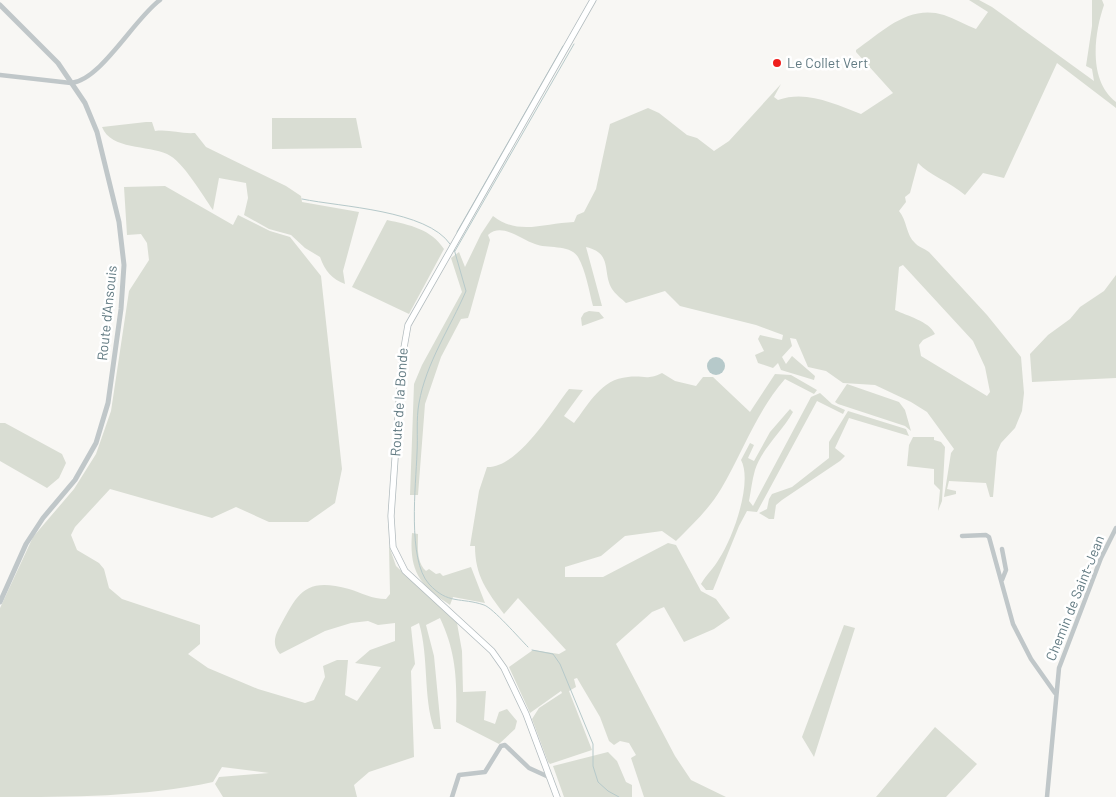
<svg xmlns="http://www.w3.org/2000/svg" width="1116" height="797" viewBox="0 0 1116 797" font-family="Barlow,sans-serif">
<rect width="100%" height="100%" fill="#f8f7f4"/>
<path fill="#d9ddd3" fill-rule="evenodd" d="M969,0H979L992,7L1094,81L1092,69L1086,66L1092,26V0H1102L1104,5C1094,34 1088,81 1116,102V108L1057,63L1004,178L983,173L965,195C950,182 929,175 918,163L910,193L905,197L906,202L899,211C907,220 906,235 915,243C918,247 924,248 929,252L987,315L1021,357L1024,393L1022,411L1015,428L1001,443L997,452L993,497H990L986,483L949,481L947,489L956,491V494L944,497L951,453L954,449L927,412L911,402L875,385L843,383L826,371L808,367L796,339L790,338L792,346L782,357L786,364L792,356L815,376L814,380L781,370L778,363L773,368L758,363L755,355L764,351L758,339L760,335L782,340L783,335L756,325L680,306L665,291L626,303C622,299 615,294 612,289C602,272 613,253 586,247L602,306H593C589,291 586,271 578,257C570,244 547,249 535,244C521,240 502,222 488,235L490,240L470,312L468,318L461,319L441,357L425,404L418,495H410L414,384L422,365L462,292L451,258L459,252L465,267L481,234L493,216C518,236 545,223 574,222L577,215L584,212L596,189L610,124L648,108L659,113L687,135L697,138L714,151L729,141L781,84L774,97L778,100C807,90 834,104 861,114L893,93L856,52V50C883,31 909,4 944,15C955,19 966,25 976,29L988,12ZM903,265L973,341L985,367L990,392L987,396L921,356L919,345L923,340L935,334C929,321 907,316 895,310L899,267Z
M272,118H356L362,148L272,149Z
M146,122H152L155,131C169,129 180,134 195,133L206,147L286,186L301,196L302,202L359,212L343,271L345,284C332,279 325,271 320,257L305,248L291,235L269,229L244,215L248,198L246,183L219,178L213,210C203,196 183,161 167,154C148,145 111,150 102,127Z
M165,186L233,225L238,215L270,231L290,237L321,276L342,469L335,503L308,522H269L236,507L212,518L110,489L75,527L71,535L77,550L99,563L104,569L109,588L122,599L200,625V644L188,654L208,668L258,689L305,703L314,700L325,677L323,666L337,660H348L345,695L357,701L381,667L355,663L370,650L395,641V623L378,625L368,621L351,623L325,631L280,654C273,647 274,638 278,630C297,595 303,576 349,589C362,593 372,599 386,599L390,594L389,546L396,566L457,623L462,651L463,692L486,691L484,720L495,724L499,712L507,709L517,721L515,729L499,744L456,722C457,683 457,654 440,618L426,625L434,656L441,729H434C423,696 429,657 419,623L411,627L415,664L411,671L414,757L369,772L354,785L357,797H223L215,784L219,777L269,773L222,767L213,782C143,797 72,797 0,797V608L33,537L74,489L96,454L111,411L129,291L149,260L147,243L141,234L127,235L124,187Z
M387,220C410,225 431,229 444,249L409,314L352,287Z
M1116,275V378L1032,382L1030,354L1048,335L1070,319L1080,307L1104,291Z
M589,311L599,312L604,318L582,326L581,318L584,313Z
M662,373L675,381L696,386L703,377H713L750,412L775,374L791,375L817,390L814,394L785,379C756,412 743,452 721,489C709,509 693,524 676,541L662,531L625,536L601,556L565,567V577H603L668,543L676,545L701,591L716,599L730,618L714,629L684,642L664,607L652,612L616,644L675,756L691,780L726,797H644L631,758L636,755L629,743L620,741L614,745L609,741L600,717L577,678L574,679L576,687L569,691L592,750L550,764L548,762L532,719L539,708L562,693L561,691L530,713L509,667L533,650L559,654L566,650L518,598L504,614C487,591 475,576 475,546H470L479,491L487,467C518,468 551,412 569,389L583,390L564,416L574,423C589,404 601,379 628,377C645,375 645,381 662,373Z
M847,384L899,402L905,410L911,431L905,426L838,404L835,402Z
M820,393L832,404L845,410L843,414L817,401L757,512L747,511L739,526L713,590H706L701,584C706,575 714,568 719,559C733,538 753,482 741,460L750,443L754,445L748,458L754,461L770,432L790,409L793,412C782,432 762,448 755,470C752,480 751,491 749,501L753,506L811,397Z
M848,411L906,429L909,436L849,418L835,448L845,456L840,461L782,500L776,505L774,519H769L759,513L767,509L769,499L772,494L792,487L829,458V442Z
M0,423H5L62,454L66,463L59,478L47,488L0,461Z
M913,437H934V440L941,442L945,447L942,501L938,511L940,490L934,484V469L907,466L909,445Z
M412,533L418,534C418,546 416,562 426,571L429,569L436,574L440,573L443,576L471,567L485,603L453,597L450,605C419,585 409,571 412,533Z
M844,625L855,628L814,757L802,737Z
M935,727L977,764L946,797H876Z
M608,752L617,761L626,782L632,785V797H564L553,766Z"/>
<path fill="#b6c9ca" d="M707 366a9 9 0 1 1 18 0a9 9 0 1 1-18 0Z"/>
<g fill="none" stroke-linecap="round" stroke-linejoin="round">
<path stroke="#b6c9ca" stroke-width="1" d="M302,199C341,207 427,210 450,244
M457,232L563,46
M454,249L466,291C450,328 426,363 419,403C416,419 418,437 417,453C416,484 407,560 429,584C448,605 461,597 484,605C493,608 519,638 528,647
M455,251L574,44
M532,650L553,654L560,664L593,744V766L598,782L608,791L619,797"/>
<defs>
<path id="secondary" d="M557,797L526,714L504,668L492,651L405,571L393,547L391,516L402,359L408,325L593,0"/>
</defs>
<use href="#secondary" stroke="#b2bbbe" stroke-width="7"/>
<path stroke="#c0c7c9" stroke-width="4.5" d="M0,75L71,83C101,80 134,19 160,0
M962,536L986,535L989,537L1013,624L1031,659L1055,693
M1002,549L1006,570L1002,580
M452,797L459,775L485,772L501,746L505,745L529,768L551,778
M1047,797L1059,668L1101,558L1116,528"/>
<path stroke="#c0c7c9" stroke-width="5" d="M0,5L58,63L85,103L97,132L119,222L124,265L121,309L108,403L96,443L75,480L43,518L26,544L0,602"/>
<use href="#secondary" stroke="#fff" stroke-width="5.5"/>
</g>
<circle fill="#ef1f1d" stroke="#fff" stroke-width="2" cx="777" cy="63" r="5"/>
<g text-anchor="middle" stroke-width="5" stroke-linejoin="round" paint-order="stroke">
<g font-size="14" fill="#617a82" stroke="#fff" text-anchor="start">
<text x="787" y="68">Le Collet Vert</text>
</g>
<g font-size="14" fill="#617a82" stroke="#fff">
<text transform="translate(107 313) rotate(-84)" y="5">Route d'Ansouis</text>
<text transform="translate(399 402) rotate(-86)" y="5">Route de la Bonde</text>
<text transform="translate(1075 598) rotate(-68)" y="5">Chemin de Saint-Jean</text>
</g>
</g>
</svg>
